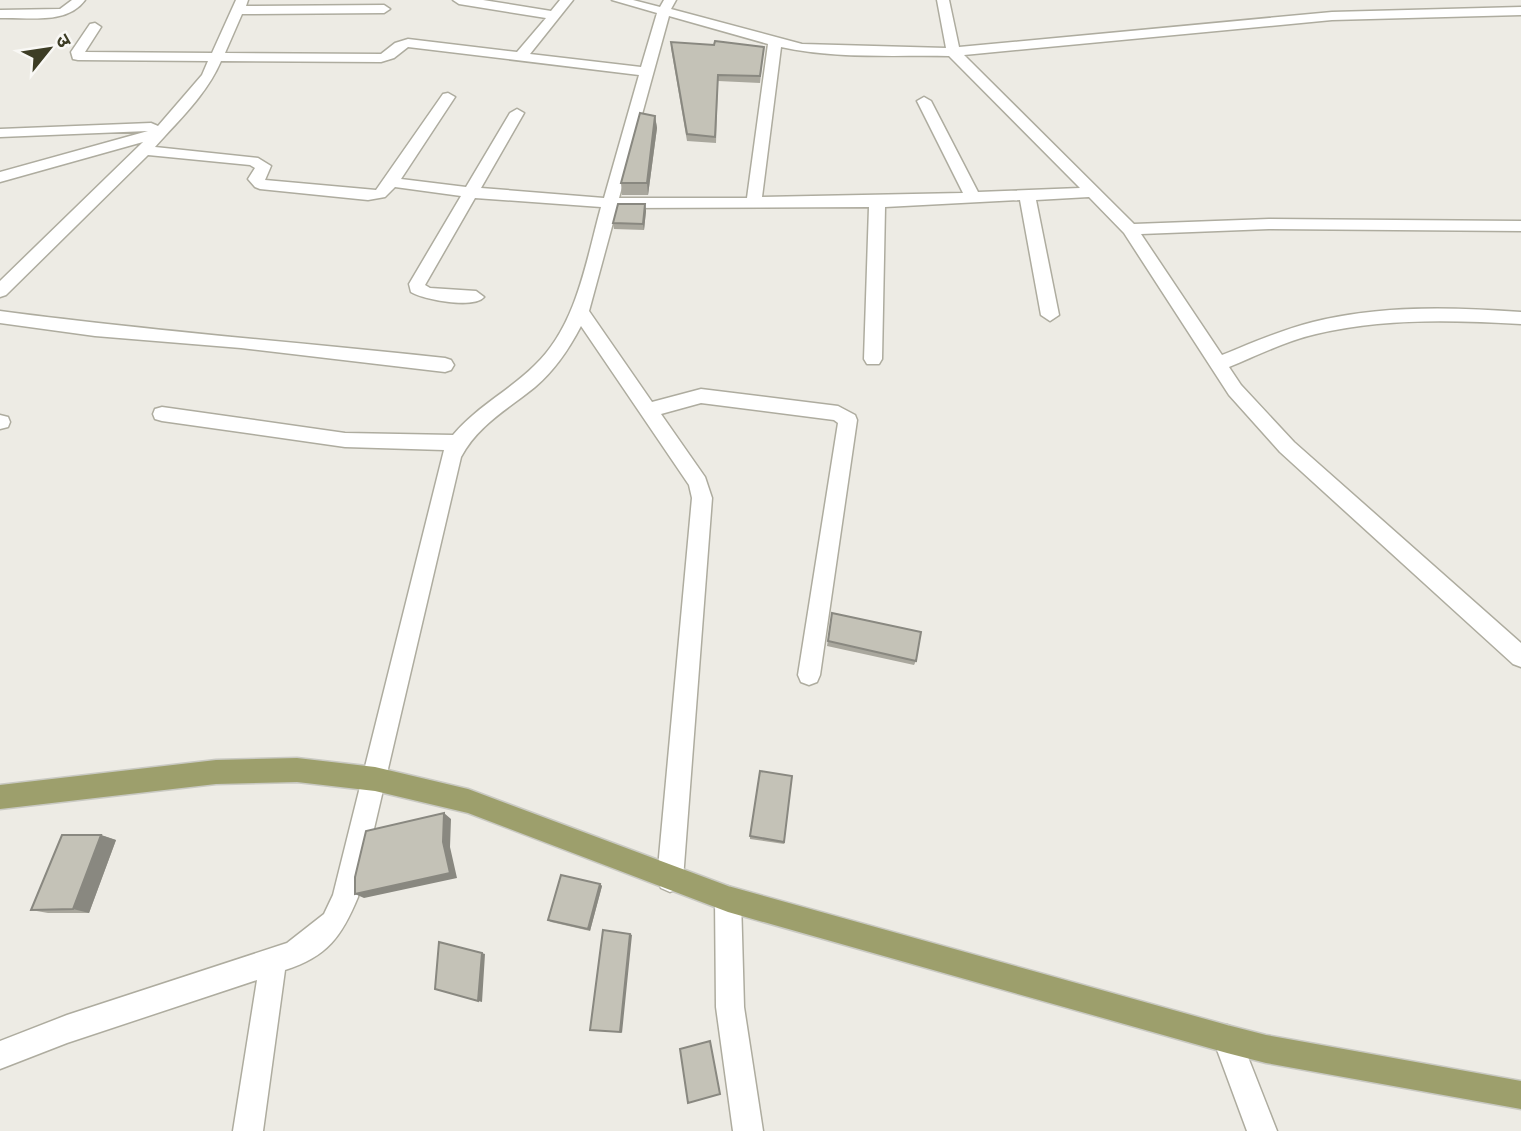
<svg xmlns="http://www.w3.org/2000/svg" width="1521" height="1131" viewBox="0 0 1521 1131" font-family="Cabin,'Noto Sans Devanagari',sans-serif">
<rect width="100%" height="100%" fill="#edebe4"/>
<g fill="none" stroke-linecap="round" stroke-linejoin="round">
<defs>
<path id="minor" d="M72,0H85C67,25 29,17 0,18V10L60,9Z
M236,0H248L246,6L384,5L390,9L384,13L242,14L225,53L381,54L395,43L408,39L517,52L546,18L459,4L453,0H483L551,11L560,0H573L530,54L641,67L657,13L612,0H633L660,7L664,0H676L671,9L802,44L946,48L937,0H949L959,47L1332,12L1521,7V15L1332,20L964,55L1134,224L1269,219L1521,221V231L1269,229L1141,234L1222,355C1252,343 1281,330 1313,322C1380,305 1453,307 1521,312V324C1453,320 1382,318 1316,334C1286,341 1258,355 1229,367L1241,385L1294,442L1521,643V667L1513,664L1280,452L1229,395L1124,233L1089,197L1036,200L1059,315L1050,321L1041,315L1020,200L885,207L882,359L879,364H867L864,359L869,207L617,208L589,311L652,402L701,389L838,406L855,415L857,420L820,675L817,682L809,685L801,682L798,675L838,423L834,420L701,403L661,414L705,477L712,498L683,879L679,888L670,892L661,888L657,879L692,498L689,485L581,326C569,349 555,370 535,387C508,409 478,425 461,457L358,897C342,936 327,957 285,970L263,1131H233L257,980L67,1043L0,1069V1041L67,1015L287,943L324,914L333,895L444,450L345,447L162,421L155,419L153,414L155,409L162,407L345,433L453,435C476,407 509,391 535,365C577,325 586,261 601,207L475,198L425,285L430,288L476,291L484,297C474,309 424,300 411,292L409,284L461,196L395,187L385,197L368,200L260,189L255,187L248,179L255,168L250,165L148,155L6,295L0,297V281L143,142L0,182V172L148,131L0,137V129L151,123L158,126L202,75L208,61L78,60L73,59L71,52L90,24L95,23L101,27L85,52L212,53ZM669,16L768,44L747,198H619ZM408,47L639,75L604,198L481,188L524,113L517,109L510,113L466,187L401,179L455,97L448,93L443,94L376,190L265,180L271,166L258,158L155,147C179,120 207,94 221,61L381,62L394,58ZM781,47C835,59 894,55 949,56L1080,188L978,192L931,101L924,97L917,101L963,193L762,197Z
M0,311C148,331 297,342 445,358L451,360L454,365L451,370L445,372L241,348L95,336L0,323Z
M0,415L8,417L10,422L8,427L0,429Z
M728,886L737,890L741,899L744,1007L763,1131H733L716,1007L715,899L719,890Z
M1227,1025L1237,1029L1277,1131H1247L1213,1039L1217,1029Z"/>
<path id="major" d="M297,758L375,767L468,789L728,886L1227,1025L1266,1035L1521,1081V1109L1266,1063L1227,1053L728,912L468,813L375,791L297,782L216,784L0,809V785L216,760Z"/>
</defs>
<use href="#minor" stroke="#aeac9f" stroke-width="3"/>
<use href="#major" stroke="#c9c9c2" stroke-width="3"/>
<use href="#minor" fill="#fff" fill-rule="evenodd"/>
<use href="#major" fill="#9d9f6c" fill-rule="evenodd"/>
</g>
<path fill="#a9a79d" d="M764,47L760,83L718,81L716,143L687,141L671,48Z
M655,116L657,128L648,195H622L621,183Z
M645,204L646,211L644,230L614,229L613,223Z
M832,613L916,661L914,665L827,646Z
M792,776L784,844L750,839V836Z
M101,835L116,840L89,913H48L31,910Z
M600,884L602,886L590,931L551,922L548,920Z"/>
<path fill="#898880" d="M655,116L657,128L648,195L647,183Z
M645,204L646,211L644,230L643,224Z
M444,813L451,819L450,847L457,878L364,898L355,894L443,842Z
M101,835L116,840L89,913L73,909Z
M600,884L602,886L590,931L588,929Z
M630,934L632,935L622,1033L620,1032Z
M482,953L485,954L482,1002L478,1001Z"/>
<path fill="#c4c2b7" stroke="#898880" stroke-width="2" d="M715,41L764,47L760,76L718,75L715,137L687,134L671,42L714,45Z
M640,113L655,116L647,183H621Z
M618,204H645L643,224L613,223Z
M832,613L921,632L916,661L828,641Z
M760,771L792,776L784,842L750,836Z
M444,813L443,842L450,873L355,894V877L366,831Z
M62,835H101L73,909L31,910Z
M561,875L600,884L588,929L548,920Z
M603,930L630,934L620,1032L590,1030Z
M439,942L482,953L478,1001L435,989Z
M710,1041L720,1094L688,1103L680,1049Z"/>
<g transform="translate(49 49) rotate(60)" stroke="#f9f8f5" stroke-width="5" paint-order="stroke">
<path d="M0-5L12 26L0 18L-12 26Z" fill="#3d3d25"/>
<text y="-10" font-size="19" font-weight="bold" text-anchor="middle" fill="#3d3d25">उ</text>
</g>
</svg>
